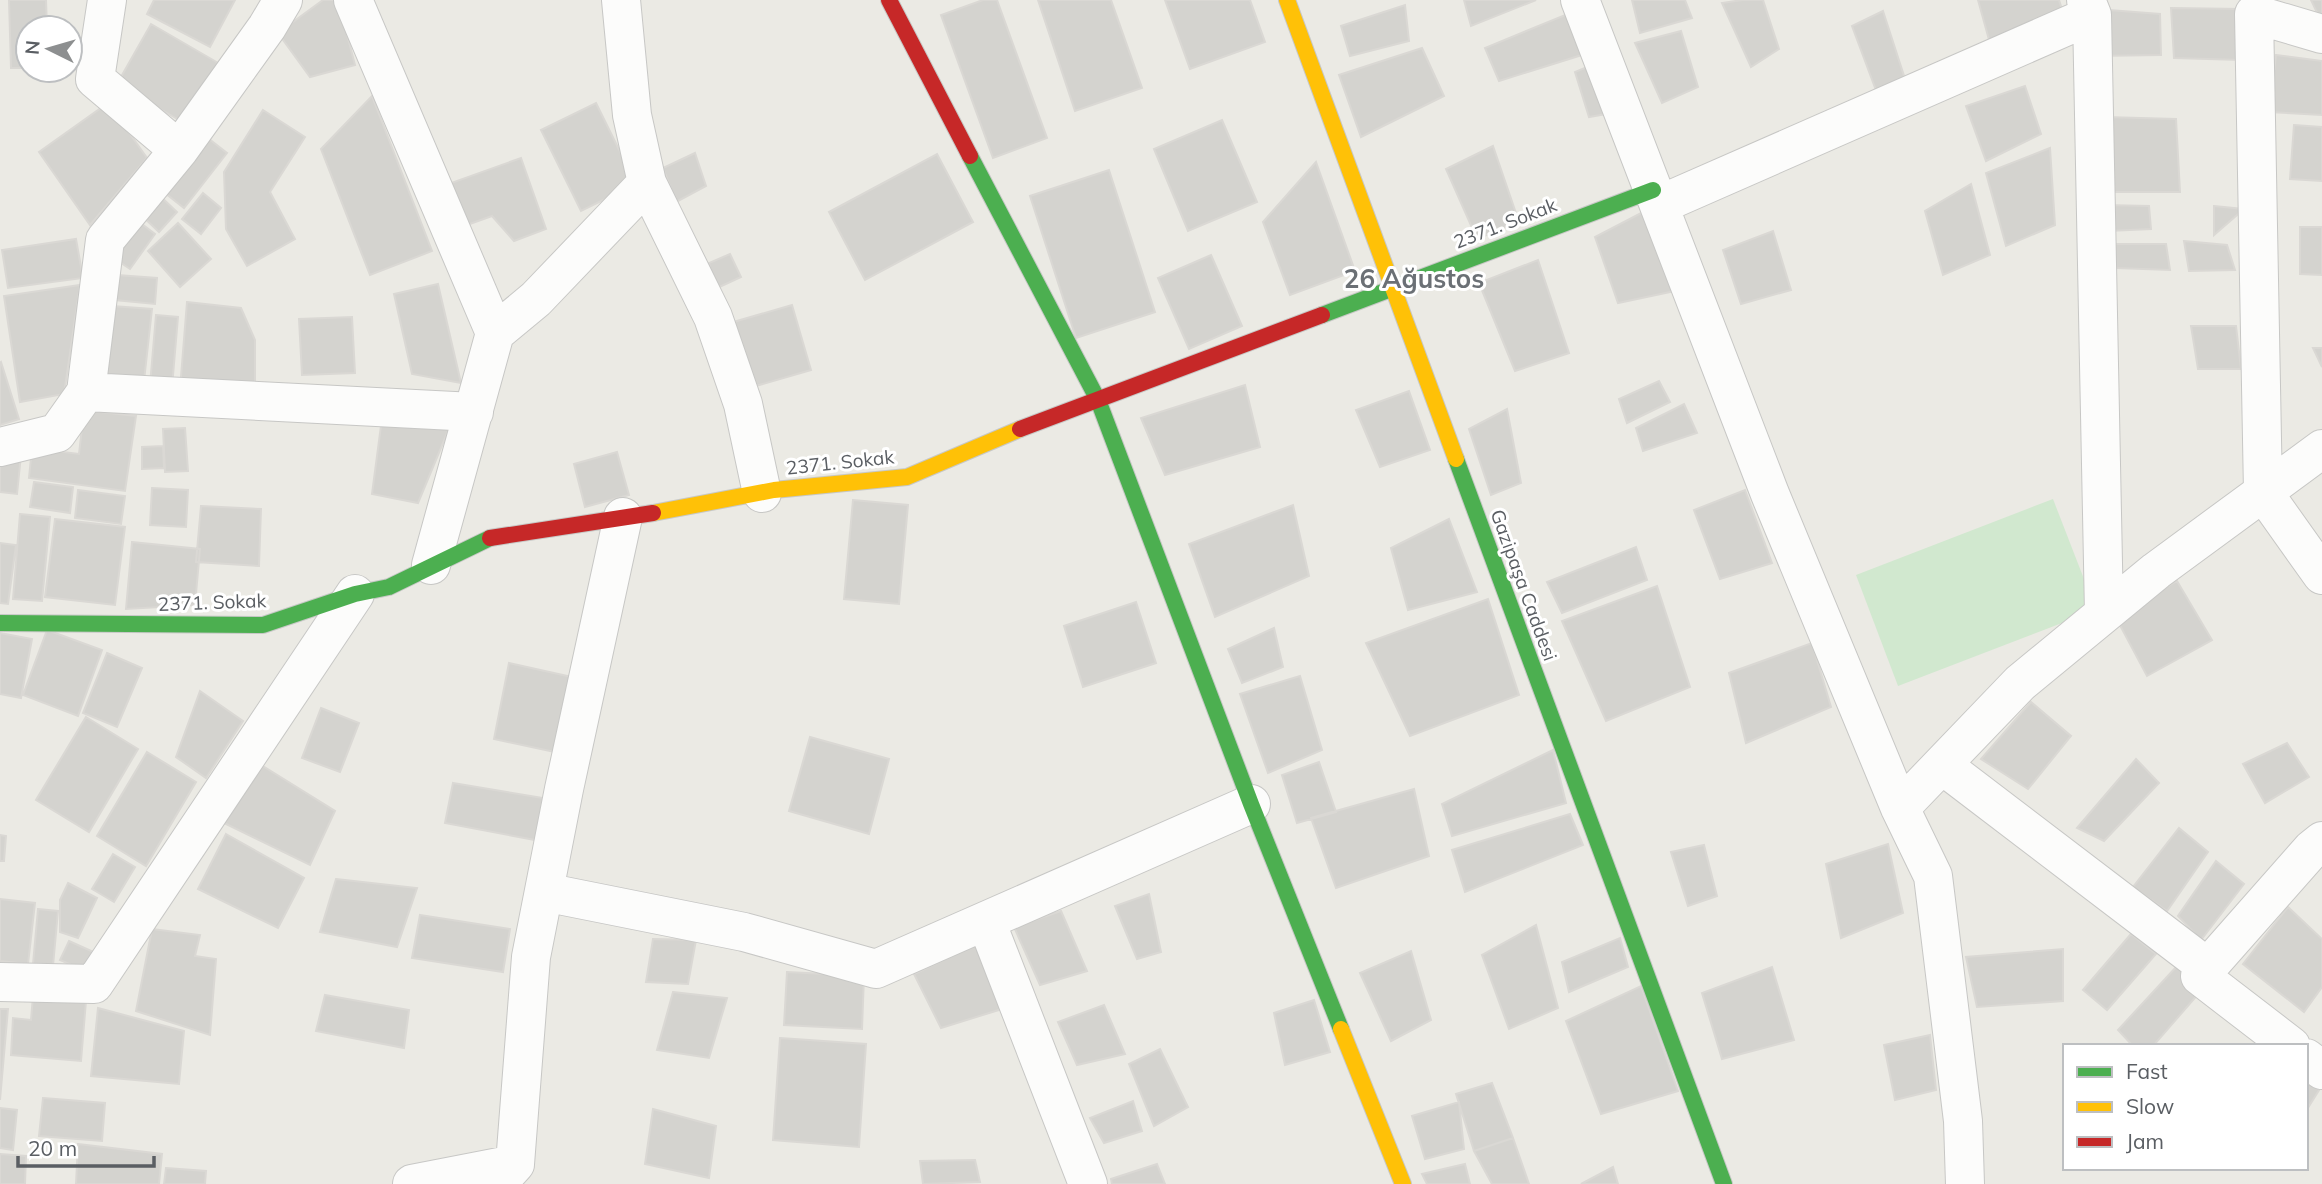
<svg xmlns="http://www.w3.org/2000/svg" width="2322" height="1184" viewBox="0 0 2322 1184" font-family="Mulish,sans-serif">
<rect width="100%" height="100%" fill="#ebeae4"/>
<path fill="#d1e8cf" d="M2053,499L2096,610L1898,686L1856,575Z"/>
<path fill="#d4d3cf" stroke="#dad8d4" stroke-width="2" d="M9,0H46L47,28H28V68H11Z
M154,0H235L210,47L147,14Z
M323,0H338L355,65L310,77L278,33Z
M983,0H997L1047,138L993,158L941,15Z
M1038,0H1111L1142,88L1075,111Z
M1165,0H1250L1265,42L1190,69Z
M1464,0H1536L1471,26Z
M1632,0H1685L1692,18L1640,33Z
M1742,0H1763L1779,49L1751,67L1722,3Z
M1978,0H2059L2065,19L1991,47Z
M2311,0H2322V23Z
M1405,5L1409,41L1350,56L1341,26Z
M2171,8L2242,9L2241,60L2174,58Z
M2096,9L2160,14L2161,55L2095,56Z
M1883,11L1906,82L1877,93L1852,26Z
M1570,13L1585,54L1499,81L1485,48Z
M151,24L220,64L186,124L117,84Z
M1681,31L1698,87L1662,103L1635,43Z
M1422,48L1444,96L1361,137L1339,75Z
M2276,55L2322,61V115L2269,112Z
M1594,64L1612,113L1589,117L1575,72Z
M2025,86L2041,134L1986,161L1966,106Z
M372,96L432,251L370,275L321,149Z
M108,103L147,158L90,225L39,152Z
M596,103L636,184L581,211L541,130Z
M263,110L305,137L270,192L295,239L247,266L226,229L224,172Z
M2105,117L2176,119L2180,192H2105Z
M1222,120L1257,202L1188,231L1154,149Z
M2294,125L2322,127V181L2290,179Z
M204,135L227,153L184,208L160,189Z
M1493,146L1519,222L1477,239L1446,169Z
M2050,148L2055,225L2006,246L1986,173Z
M695,153L706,186L676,202L663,168Z
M937,154L973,222L865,280L829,212Z
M521,158L546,229L514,241L492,216L456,229L440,187Z
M1316,162L1355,271L1290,295L1263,222Z
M1109,170L1155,312L1076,338L1030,196Z
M1971,184L1990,255L1943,275L1925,211Z
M203,193L221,208L201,234L182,219Z
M158,194L177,212L159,232L140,214Z
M2104,205L2149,206L2151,229L2108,231Z
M2214,206L2244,209L2214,235Z
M1647,210L1675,291L1618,303L1595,237Z
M138,221L155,234L130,269L112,257Z
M178,223L211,259L180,287L148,251Z
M2300,227H2322V275L2300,274Z
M1773,231L1791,290L1741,304L1723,250Z
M76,239L83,278L8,288L2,250Z
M2184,241L2227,245L2235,270L2189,271Z
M2113,244H2166L2170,270L2116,268Z
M730,254L741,277L715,289L709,263Z
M1211,255L1242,326L1189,349L1158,278Z
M1538,260L1569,353L1515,371L1479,283Z
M117,275L157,278L155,304L115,300Z
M438,284L461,383L412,374L394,294Z
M80,285L64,394L20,402L4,296Z
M187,302L241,308L255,340V395L180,389Z
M792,305L811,370L749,388L730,323Z
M112,306L152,309L144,381L105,377Z
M156,315L178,317L172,387L150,385Z
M352,317L355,373L302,375L299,319Z
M2191,326H2236L2241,369H2198Z
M2313,348H2322V367Z
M1,362L19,419L0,425V363Z
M1659,381L1670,402L1627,423L1619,399Z
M1245,385L1260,447L1165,475L1141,418Z
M1409,391L1430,450L1380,467L1356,410Z
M1684,404L1697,433L1643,451L1636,428Z
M1507,409L1521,483L1491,495L1469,429Z
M84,410L136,416L125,491L29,478L32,448L79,454Z
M382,418L451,424L418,503L372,494Z
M185,428L188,471L165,472L163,429Z
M163,446L164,468L142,469V447Z
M617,452L629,495L585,507L574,464Z
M0,453L21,455L17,494L0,492Z
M34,482L73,487L70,513L30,507Z
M152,488L188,490L186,527L150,525Z
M78,490L125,496L121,524L75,518Z
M1745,490L1772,563L1720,579L1694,510Z
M853,500L908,505L899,604L844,599Z
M1293,505L1309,576L1215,617L1189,544Z
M201,506L261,509L259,566L196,562Z
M20,514L50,517L42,601L13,599Z
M55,519L125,527L115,605L45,597Z
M1449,519L1477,592L1408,610L1391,548Z
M132,542L200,549L195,605L126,609Z
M0,543L16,545L8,604L0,603Z
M1636,547L1647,580L1562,613L1547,582Z
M2177,581L2212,640L2147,676L2115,616Z
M1657,586L1690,687L1606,721L1562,621Z
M1488,599L1519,695L1410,736L1366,643Z
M1136,602L1156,663L1083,687L1064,626Z
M1274,628L1283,667L1242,683L1228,649Z
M47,630L102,650L78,716L23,695Z
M0,633L32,639L21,698L0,694Z
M1812,643L1831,707L1746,743L1729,673Z
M107,653L142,668L117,727L83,713Z
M509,663L572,677L555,752L494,739Z
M1300,676L1322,750L1268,773L1240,694Z
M200,691L243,721L206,778L176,757Z
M2031,702L2071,736L2028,789L1981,759Z
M321,708L359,723L340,772L302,758Z
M86,717L138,749L89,832L36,800Z
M810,737L889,759L869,834L789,811Z
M2287,743L2309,777L2265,803L2243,764Z
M1553,750L1566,803L1452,836L1442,804Z
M147,752L196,782L146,866L97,836Z
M2136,759L2159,783L2104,841L2077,828Z
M1319,762L1336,812L1297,823L1282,775Z
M258,763L335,811L310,865L218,820Z
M453,783L543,798L535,840L445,823Z
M1414,789L1429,856L1336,888L1311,818Z
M1570,814L1583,845L1465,892L1452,850Z
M2179,828L2208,852L2167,911L2133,887Z
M226,834L304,878L278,928L198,889Z
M0,835L6,836L4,861H0Z
M1888,844L1903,913L1841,938L1826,864Z
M1704,845L1717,896L1688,906L1671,852Z
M113,854L135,867L114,902L92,889Z
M2216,861L2244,884L2201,940L2178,916Z
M336,879L417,888L397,947L320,932Z
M68,883L97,898L78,938L60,932V900Z
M1149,894L1161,952L1137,959L1115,906Z
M0,899L35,903L28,964L0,961Z
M2288,907L2322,939V987L2304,1012L2243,964Z
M38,909L58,911L53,966L33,964Z
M1061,911L1087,971L1040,985L1014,927Z
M420,915L510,929L503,972L412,958Z
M1536,925L1558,1008L1509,1029L1482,955Z
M152,929L200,935L195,956L216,959L210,1035L136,1011Z
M2131,934L2156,954L2107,1010L2083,990Z
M1620,938L1628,967L1569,992L1562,962Z
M653,939L696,940L688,984L646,982Z
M69,941L98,954L90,973L60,960Z
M981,942L1002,1009L941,1028L914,974Z
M2063,949V1001L1977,1007L1966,957Z
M1411,951L1431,1020L1391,1041L1360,973Z
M2177,966L2200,992L2153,1046H2133L2118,1030Z
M1772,967L1794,1040L1722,1059L1702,993Z
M787,972L864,976L862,1029L784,1025Z
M1641,986L1678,1091L1601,1114L1566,1021Z
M673,992L727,998L709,1058L657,1050Z
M325,995L409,1010L404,1048L316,1031Z
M33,996L86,1001L81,1061L11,1055L13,1018L31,1020Z
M1314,1000L1330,1052L1285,1065L1274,1013Z
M1104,1005L1125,1054L1077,1065L1058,1022Z
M98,1008L184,1031L179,1084L91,1076Z
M0,1009H8L0,1100Z
M1930,1035L1936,1090L1895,1100L1884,1045Z
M780,1038L866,1044L859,1147L773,1140Z
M1160,1049L1188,1107L1154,1126L1129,1064Z
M2306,1077L2321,1087L2306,1111Z
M1492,1083L1513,1138L1474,1151L1456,1094Z
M43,1098L105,1103L102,1141L39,1136Z
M1133,1101L1142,1131L1104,1143L1090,1118Z
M1459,1102L1464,1149L1425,1159L1412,1116Z
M0,1108L17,1110L13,1150L0,1148Z
M653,1109L716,1126L709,1178L645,1164Z
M1513,1138L1529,1184H1492L1474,1151Z
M78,1144L162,1154L159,1184H76Z
M0,1154L26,1156L25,1184H0Z
M975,1160L980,1182L923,1184L920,1161Z
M1157,1164L1165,1184H1112L1111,1179Z
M1465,1164L1470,1184H1427L1422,1174Z
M1613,1167L1618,1184H1581Z
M166,1168L206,1171L205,1184H164Z"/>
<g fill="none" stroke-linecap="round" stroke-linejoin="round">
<defs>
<path id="street" d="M107,0L95,79L179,150
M353,0L495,333
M621,0L632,115L647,183L713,317L743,404L762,493
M1580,0L1770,494L1900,808L1933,876L1963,1121L1965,1184
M2086,0L2092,15L2104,613
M2322,34L2254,14L2263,492L2322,575
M1659,205L2092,15
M86,392L474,412
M0,447L57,433L86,392L105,240L179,150L267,27L283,0
M431,565L495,333L536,299L647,183
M1942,765L2207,967
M1900,808L2020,683L2156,571L2322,449
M544,892L744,932L876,969L1251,804
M986,921L1088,1184
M0,982L94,984L355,594
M2291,1046L2200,976L2312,849L2322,841
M2306,1058L2322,1070
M515,1164L531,957L564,789L623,517
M412,1184L515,1164L497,1184"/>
<path id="fast" d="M970,156L1098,400L1251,804L1341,1029
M1322,315L1653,190
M1456,459L1724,1184
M0,623L263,625L355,594L389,587L490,538"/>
<path id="slow" d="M1287,0L1456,459
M653,513L774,490L907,477L1020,429
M1341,1029L1403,1184"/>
<path id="jam" d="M889,0L970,156
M1020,429L1322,315
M490,538L653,513"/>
</defs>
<use href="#street" stroke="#c7c7c5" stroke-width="40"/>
<use href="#fast" stroke="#c7c8c6" stroke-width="18"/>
<use href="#slow" stroke="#c7c8c6" stroke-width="18"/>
<use href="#jam" stroke="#c7c8c6" stroke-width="18"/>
<use href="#street" stroke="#fcfcfb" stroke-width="38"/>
<use href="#fast" stroke="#4caf50" stroke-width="16"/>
<use href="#slow" stroke="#ffc107" stroke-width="16"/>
<use href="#jam" stroke="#c62828" stroke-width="16"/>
</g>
<g text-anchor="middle" stroke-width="6" stroke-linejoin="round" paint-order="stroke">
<g font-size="19" fill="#5a5e63" stroke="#fff">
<text transform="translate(1505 223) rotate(-21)" y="7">2371. Sokak</text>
<text transform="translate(840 462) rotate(-6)" y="7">2371. Sokak</text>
<text transform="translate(1524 585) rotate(70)" y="7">Gazipaşa Caddesi</text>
<text transform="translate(212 602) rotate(-2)" y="7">2371. Sokak</text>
</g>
<g font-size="26" font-weight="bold" fill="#6b7075" stroke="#fff">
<text x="1414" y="288">26 Ağustos</text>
</g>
</g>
<rect x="2063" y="1044" width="245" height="126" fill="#ffffff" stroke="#bdbfc1" stroke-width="2"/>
<rect x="2077" y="1067" width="35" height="10" fill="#4caf50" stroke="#bdbfc1" stroke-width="2"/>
<text x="2126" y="1079" font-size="21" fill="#5a5e63">Fast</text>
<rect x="2077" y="1102" width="35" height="10" fill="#ffc107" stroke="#bdbfc1" stroke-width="2"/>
<text x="2126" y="1114" font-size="21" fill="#5a5e63">Slow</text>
<rect x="2077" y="1137" width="35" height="10" fill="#c62828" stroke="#bdbfc1" stroke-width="2"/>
<text x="2126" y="1149" font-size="21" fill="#5a5e63">Jam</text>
<g transform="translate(49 49) rotate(275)"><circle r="33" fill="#ffffff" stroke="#bdbfc1" stroke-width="2"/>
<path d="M0-5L12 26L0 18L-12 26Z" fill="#8d8f90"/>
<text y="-10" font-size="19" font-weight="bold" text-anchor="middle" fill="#5a5e63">N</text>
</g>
<path d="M18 1156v10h136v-10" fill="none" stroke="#5a5e63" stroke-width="3.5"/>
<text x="28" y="1156" font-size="21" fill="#5a5e63" stroke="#ffffff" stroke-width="5" paint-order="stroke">20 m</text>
</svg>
